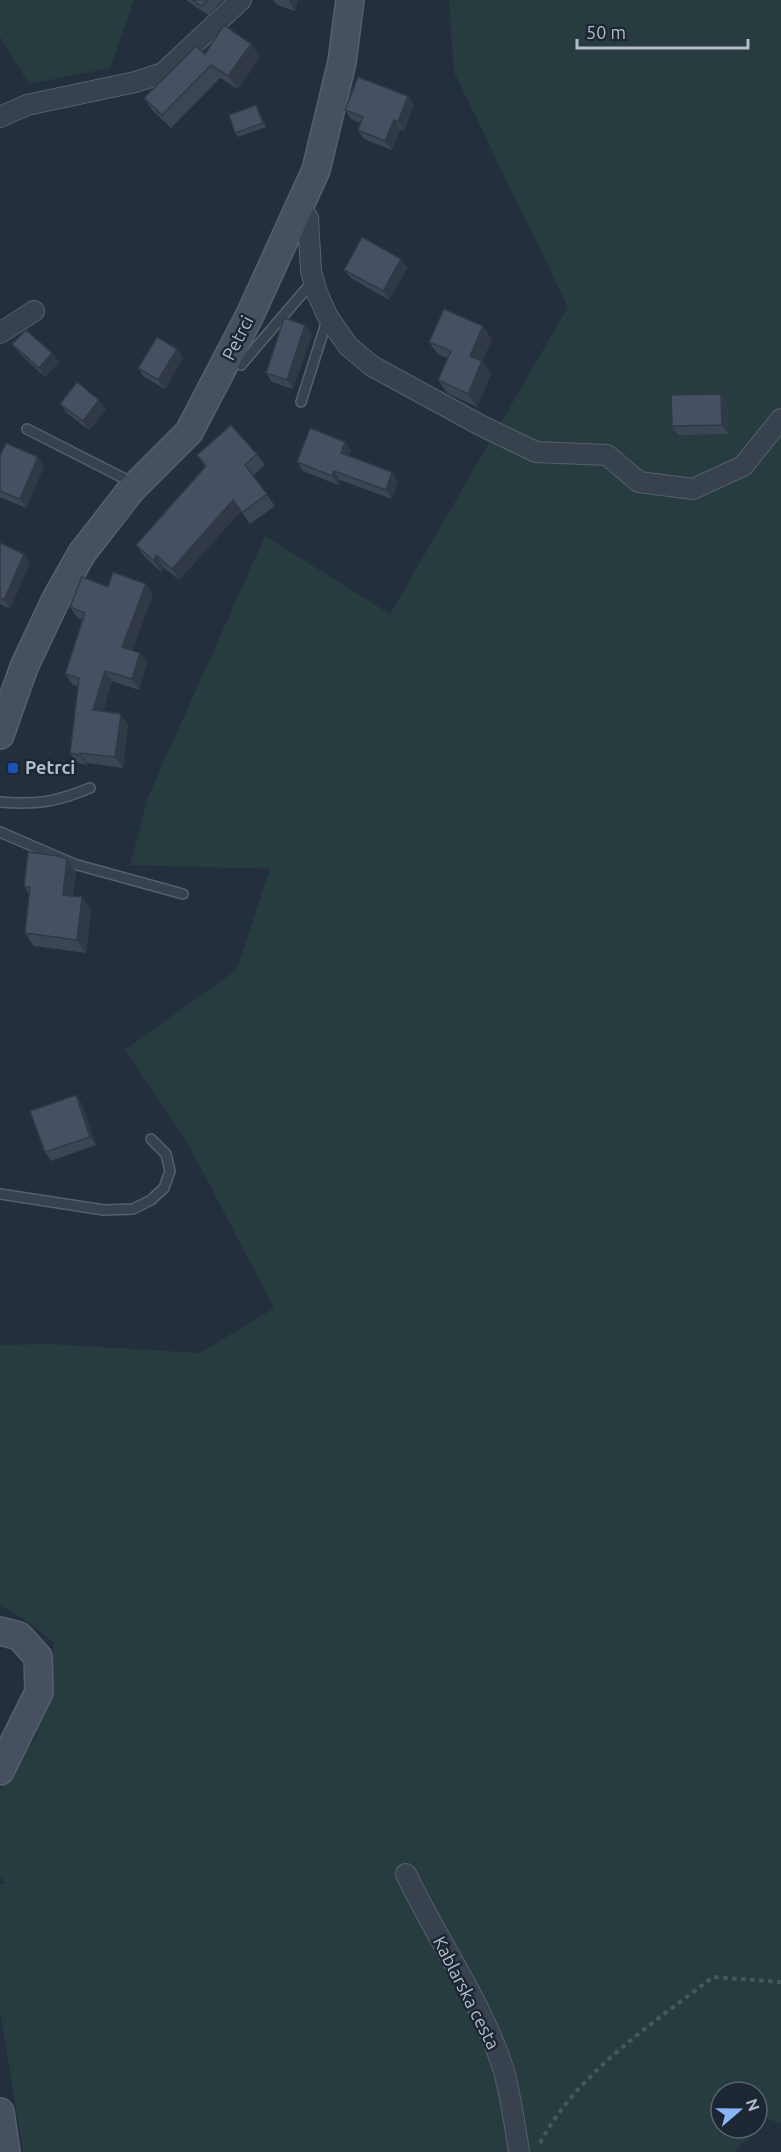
<svg xmlns="http://www.w3.org/2000/svg" width="781" height="2152" viewBox="0 0 781 2152" font-family="Ubuntu,sans-serif">
<rect width="100%" height="100%" fill="#242f3e"/>
<path fill="#263c3f" d="M0,0H134L110,68L29,84L0,37Z
M449,0H781V2124L766,2118L757,2128V2092H721V2128H757L735,2152H23L0,2010V1885L6,1883L0,1877V1790L37,1736L54,1643L31,1624L0,1605V1345L50,1344L200,1353L274,1308L190,1147L125,1050L237,969L270,869L130,865L148,797L265,536L390,614L568,307L454,72Z"/>
<g fill="none" stroke-linecap="round" stroke-linejoin="round">
<defs>
<path id="lane" d="M241,365L313,281
M301,402L328,317
M27,429L135,484
M0,802C37,805 56,802 90,788
M0,832L74,864L183,894
M0,1194L104,1210L133,1209L151,1200L164,1188L170,1171L166,1154L151,1139"/>
<path id="street" d="M0,117L27,105L135,82L163,73L241,0
M300,209L308,218L311,271L317,293L328,317L348,346L372,366L480,425L536,452L607,455L639,482L693,489L743,466L781,419
M0,333L34,311
M406,1874C437,1940 482,2001 504,2071C511,2098 515,2125 519,2152"/>
<path id="secondary" d="M0,735L24,667L56,599L82,553L131,490L189,432L250,315L316,170L342,62L350,0
M0,1631L19,1636L38,1657L39,1692L0,1771
M0,2112L6,2152"/>
</defs>
<use href="#lane" stroke="#565f6c" stroke-width="12"/>
<use href="#street" stroke="#565f6c" stroke-width="22"/>
<use href="#secondary" stroke="#565f6c" stroke-width="30"/>
<path stroke="#44595c" stroke-width="4" stroke-dasharray="4.5 4.5" stroke-linecap="butt" d="M540,2143C576,2074 652,2024 713,1977L781,1982"/>
<use href="#lane" stroke="#38414e" stroke-width="9"/>
<use href="#street" stroke="#38414e" stroke-width="20"/>
<use href="#secondary" stroke="#465061" stroke-width="27"/>
</g>
<path fill="#3b4654" d="M186,0H223L208,15Z
M273,0H298L295,11L277,5Z
M251,44L260,57L238,89L220,78L171,128L153,111L144,98L205,54Z
M408,96L414,105L404,131L400,129L392,150L364,139L358,130L361,123L351,119L345,110Z
M256,105L259,110L266,127L238,137L235,133Z
M401,259L407,268L389,300L351,278L344,270Z
M305,325L312,334L293,389L272,382L266,373Z
M492,339L482,361L491,374L477,407L447,393L438,380L447,358L438,354L429,342Z
M12,344L52,353L59,362L45,377L19,353Z
M177,349L183,358L165,389L144,377L138,368Z
M99,400L106,409L89,430L67,413L60,404Z
M727,402L728,434L678,435L672,426Z
M345,442L351,451L349,456L398,481L392,499L340,480L338,485L303,471L297,462Z
M257,454L265,465L253,476L275,506L250,524L241,511L179,580L163,567L161,572L144,556L136,545L205,467L197,455Z
M0,456L44,466L26,508L0,497Z
M0,543L30,563L10,609L0,604Z
M108,587L153,594L132,650L140,653L147,663L139,690L112,681L103,711L128,724L123,768L87,763V765L77,763L70,753L78,686L73,685L65,674L82,620L78,618L70,607Z
M67,859L76,872L73,896L82,897L91,910L86,953L34,946L25,933L29,894L24,886Z
M82,1104L96,1145L51,1161L45,1152Z"/>
<path fill="#303945" d="M289,0H298L295,11L289,2Z
M251,44L260,57L238,89L228,76Z
M408,96L414,105L404,131L398,122Z
M256,105L259,110L266,127L263,123Z
M394,120L400,129L392,150L385,141Z
M401,259L407,268L389,300L383,291Z
M305,325L312,334L293,389L287,380Z
M483,326L492,339L479,369L470,356Z
M177,349L183,358L165,389L158,380Z
M52,353L59,362L45,377L39,368Z
M482,361L491,374L477,407L468,394Z
M721,394L727,402L728,434L722,425Z
M99,400L106,409L89,430L83,421Z
M345,442L351,451L347,462L341,453Z
M38,457L44,466L26,508L20,499Z
M334,471L340,480L338,485L332,476Z
M392,472L398,481L392,499L386,490Z
M233,500L241,511L179,580L172,569Z
M24,554L30,563L10,609L4,600Z
M156,555L163,567L161,572L154,561Z
M146,584L153,594L130,658L122,647Z
M140,653L147,663L139,690L132,679Z
M105,671L112,681L100,721L93,710Z
M121,714L128,724L123,768L115,757Z
M80,753L87,763V765L80,755Z
M67,859L76,872L72,908L63,895Z
M82,897L91,910L86,953L77,940Z
M76,1095L82,1104L96,1145L90,1137Z"/>
<path fill="#455162" stroke="#303945" stroke-width="1.5" d="M193,0H208L201,6Z
M224,25L251,44L228,76L211,65L162,115L144,98L196,46L205,54Z
M358,77L408,96L398,122L394,120L385,141L358,130L363,117L345,110Z
M256,105L263,123L235,133L229,115Z
M362,237L401,259L383,291L344,270Z
M444,309L483,326L470,356L482,361L468,394L438,380L451,351L429,342Z
M284,318L305,325L287,380L266,373Z
M26,330L52,353L39,368L12,344Z
M157,337L177,349L158,380L138,368Z
M77,382L99,400L83,421L60,404Z
M721,394L722,425L672,426L671,395Z
M231,425L257,454L245,465L267,494L242,513L233,500L172,569L156,555L154,561L136,545L206,466L197,455Z
M310,428L345,442L341,453L392,472L386,490L334,471L332,476L297,462Z
M6,443L38,457L20,499L0,491V456Z
M0,543L24,554L4,600L0,598Z
M113,572L146,584L122,647L140,653L132,679L105,671L93,710L121,714L115,757L80,753V755L70,753L79,678L65,674L85,613L70,607L82,577L108,587Z
M28,852L58,856L67,859L63,895L82,897L77,940L25,933L30,887L24,886Z
M76,1095L90,1137L45,1152L30,1111Z"/>
<rect fill="#1a4fb4" stroke="#1d2633" stroke-width="2" x="7" y="762" width="12" height="12" rx="3"/>
<g text-anchor="middle" stroke-width="5" stroke-linejoin="round" paint-order="stroke">
<g font-size="18" fill="#b4bcc9" stroke="#1d2633">
<text transform="translate(238 338) rotate(-63)" y="6">Petrci</text>
<text transform="translate(466 1993) rotate(63)" y="6">Kablarska cesta</text>
</g>
<g font-size="18" font-weight="bold" fill="#b4bcc9" stroke="#1d2633" text-anchor="start">
<text x="25" y="774">Petrci</text>
</g>
</g>
<g transform="translate(739 2110) rotate(70)"><circle r="28" fill="#1d2633" stroke="#59626f" stroke-width="1.5"/>
<path d="M0-4.5L10 22L0 15L-10 22Z" fill="#8ab4f8"/>
<text y="-9" font-size="16" font-weight="bold" text-anchor="middle" fill="#b4bcc9">N</text>
</g>
<path d="M577 39v9h171v-9" fill="none" stroke="#b4bcc9" stroke-width="3"/>
<text x="586" y="39" font-size="18" fill="#b4bcc9" stroke="#1d2633" stroke-width="4.5" paint-order="stroke">50 m</text>
</svg>
